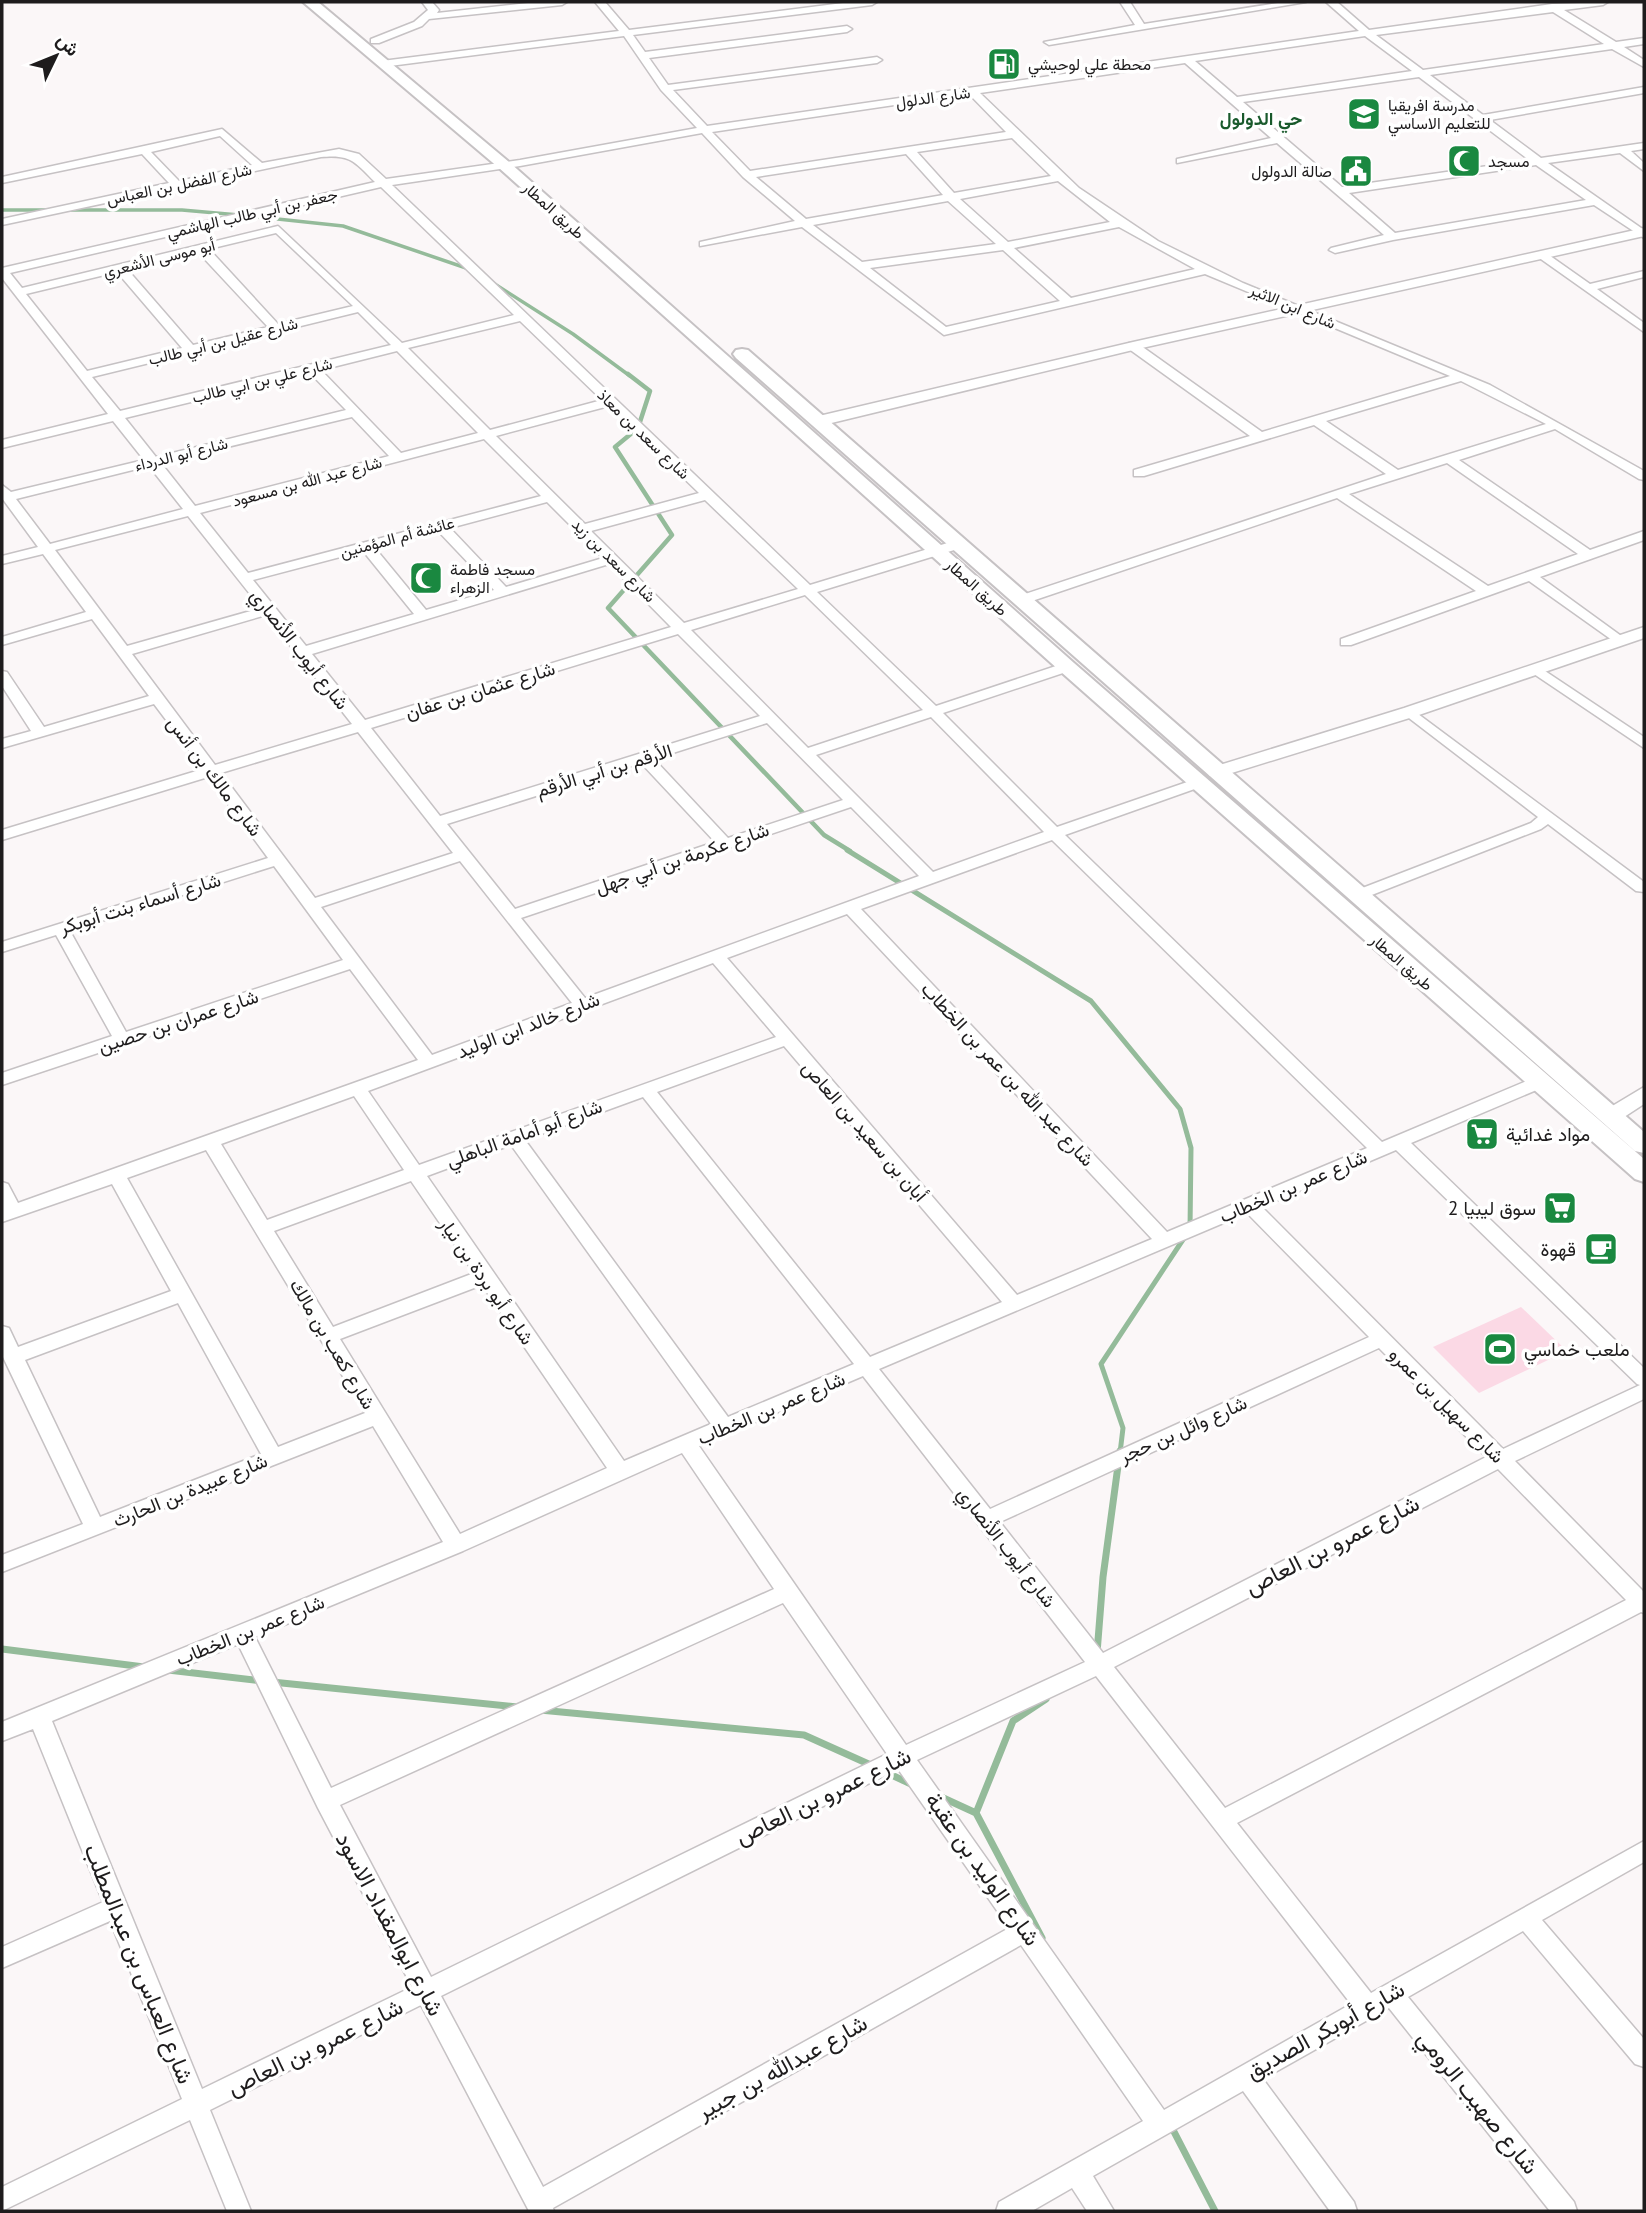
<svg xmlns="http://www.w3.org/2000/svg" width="1646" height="2213" viewBox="0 0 1646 2213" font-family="'PT Sans',Vazirmatn,sans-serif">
<rect width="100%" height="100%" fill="#fbf7f8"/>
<path fill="#fbd9e5" d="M1521,1307L1567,1351L1479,1393L1433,1347Z"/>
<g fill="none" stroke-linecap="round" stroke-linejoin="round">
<path stroke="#94bb9a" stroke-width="3.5" d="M2,210H50
M67,210H182L239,215
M249,216L343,226L469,269
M490,281L573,334L630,376"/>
<path stroke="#94bb9a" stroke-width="4.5" d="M628,374L650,391L638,428L615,447L672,535L608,608L824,835L850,851"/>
<path stroke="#94bb9a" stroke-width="5" d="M847,850L1091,1001L1180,1109L1191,1148L1190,1229L1101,1364L1123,1428L1120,1453"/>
<path stroke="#94bb9a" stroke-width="7" d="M2,1649L144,1667
M1097,1653L1103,1577L1120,1451
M168,1670L263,1681
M272,1682L517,1707
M540,1710L804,1735L873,1766
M885,1772L911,1784
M939,1796L976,1813
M1042,1938L976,1813L1013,1721L1046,1699
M1170,2124L1215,2211"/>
<defs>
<path id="minor" d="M422,2H432L439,10L437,13L537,2H567L562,5L429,19L422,26L379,43H371V39L414,22L428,10Z
M595,2H605L629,30L851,2H877L872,5L633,35L645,52L847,26L852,29L847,32L649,58L668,85L877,57L882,60L877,63L673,90L707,126L1359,31L1326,2H1337L1369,30L1552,4L1608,2L1603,5L1564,10L1616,42L1644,38V44L1624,47L1644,60V67L1612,49L1430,75L1483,115L1644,87V93L1490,120L1541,158L1644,143V149L1631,151L1644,163V171L1620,153L1548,163L1644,230V238L1594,205L1393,240L1335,253L1329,250L1331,248L1384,235L1277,143L1177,163V159L1271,138L1185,63L980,93L1079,188L1158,241L1243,283L1490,385L1644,471V480L1639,479L1555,429L1459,460L1590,550L1644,531V540L1540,577L1624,638L1626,641L1619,645L1529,581L1351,645H1341V639L1476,591L1337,498L1026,603H1016V597L1386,474L1314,425L1144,476H1134V470L1250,436L1129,349V343H1137L1262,432L1450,376L1205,274L944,335L802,227L700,246V242L795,221L743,177L702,133L520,166L392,185L810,585L954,541H964V547L817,592L936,706L1062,664H1072L1074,667L1072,670L943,713L1057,827L1193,780H1203L1206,783L1203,786L1065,835L1382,1142L1534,1078H1546L1549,1082L1546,1086L1411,1143L1644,1368V1399L1515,1461L1644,1592V1613L1641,1612L1237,1823L1371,1993L1644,1841V1862L1542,1920L1644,2039V2067L1635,2064L1523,1931L1408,1997L1574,2202L1577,2211H1550L1389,2008L1263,2079L1354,2202L1357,2211H1330L1243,2091L1093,2176L1114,2211H1087L1072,2188L1032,2211H996L999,2202L1143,2121L1021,1945L553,2208L554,2211H529L421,2005L210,2110L251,2211H227L190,2120L2,2211V2187L182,2099L110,1921L2,1968V1947L103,1902L33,1729L2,1741V1722L443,1542L373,1426L2,1572V1555L83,1524L3,1357L2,1326L9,1328L18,1347L171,1291L112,1184L2,1222V1182L8,1184L18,1203L418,1060L350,969L2,1085V1073L112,1036L56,935L2,952V942L268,858L208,777L2,840V830L203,769L154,704L2,748V739L31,731L2,686V671L7,672L44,727L149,696L92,619L2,645V637L86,612L43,554L2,564V556L38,547L2,498V485L11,492L144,460L113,421L2,448V440L108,414L2,278V268L375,182C355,162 351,154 321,157L2,225V219L169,183L142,154L2,183V177L222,129L262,163L339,149L359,154L386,179L520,160L697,128L661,90L624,36L382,67L377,64L382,61L619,31ZM1553,12L1604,44L1423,70L1376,35ZM1365,36L1412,71L1237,97L1195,61ZM1419,77L1529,160L1342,187L1243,102ZM969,94L1006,132L750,171L712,132ZM220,136L252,165L179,181L151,152ZM1012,138L1051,176L954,193L917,152ZM906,154L943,195L806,219L756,177ZM1536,165L1586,200L1395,233L1349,193ZM1058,181L1110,222L1008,242L960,199ZM381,187L514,315L402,343L278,226L22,288L10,273ZM948,201L996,244L862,262L813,225ZM1119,227L1195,269L1071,298L1014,248ZM276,233L353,306L278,324L209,249ZM1003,250L1060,301L946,327L870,268ZM198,252L268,327L193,345L127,269ZM117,272L182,348L87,371L26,294ZM358,312L391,345L120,411L92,377ZM520,321L602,400L490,430L408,348ZM397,351L478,433L401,453L321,370ZM310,373L346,410L156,457L125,418ZM1461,381L1546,424L1398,470L1326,421ZM609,406L699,493L585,524L496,436ZM352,417L389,456L195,506L161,463ZM484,439L541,496L248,573L200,513ZM1447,463L1578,554L1488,586L1349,494ZM149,466L183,509L50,544L16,499ZM705,500L798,589L684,623L591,531ZM547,502L603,558L506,587L450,528ZM188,516L261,608L127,646L55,550ZM438,531L494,590L426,610L375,548ZM363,551L414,614L306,646L253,580ZM609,564L671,627L365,720L312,654ZM805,595L923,710L808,748L691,630ZM266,615L352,724L215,765L132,654ZM678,634L760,716L440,816L371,728ZM931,717L1044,832L933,872L816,755ZM767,723L843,800L728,838L654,759ZM358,732L453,853L315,898L221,773ZM641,763L715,842L515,909L447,824ZM851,807L919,876L585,998L521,918ZM1052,840L1367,1148L1167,1232L861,909ZM460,861L572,1003L432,1055L321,907ZM274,866L343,960L126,1032L70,931ZM847,914L1152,1239L1017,1295L727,958ZM713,963L776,1037L419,1165L368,1091ZM784,1046L1002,1302L870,1357L657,1092ZM354,1096L404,1170L267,1220L221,1144ZM643,1097L854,1364L728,1417L525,1140ZM511,1145L711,1424L624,1461L427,1176ZM206,1150L365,1413L278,1447L127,1178ZM1396,1150L1637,1384L1640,1385L1503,1449L1262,1207ZM411,1181L474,1273L333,1327L274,1231ZM1247,1213L1369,1337L990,1509L879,1369ZM482,1285L607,1468L460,1534L340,1339ZM178,1303L261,1454L100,1517L25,1360ZM1379,1348L1486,1457L1103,1653L1000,1522ZM863,1376L1085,1662L906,1745L699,1446ZM682,1453L774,1589L331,1788L255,1637L463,1551ZM1498,1469L1626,1600L1225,1808L1114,1667ZM783,1603L887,1754L431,1977L340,1805ZM238,1644L318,1808L412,1987L202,2089L52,1721ZM1096,1676L1351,2004L1164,2110L917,1760ZM898,1769L1009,1928L543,2187L441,1996Z
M1120,2H1130L1144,24L1284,2H1306L1049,45L1044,42L1135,25Z
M1538,253H1546L1590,284L1644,271V277L1597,289L1644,323V332L1538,257Z
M1536,665L1644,737V748L1531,672L1529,669L1531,666Z
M1410,708L1644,882V892L1636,891L1548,824L1541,829L1364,898H1352L1350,895L1352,892L1531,823L1538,817L1405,715L1403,712L1405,709Z"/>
<path id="major" d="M1644,228V236L1133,350L819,426L811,421L819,416L1133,342Z
M1644,627V638L1416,716L1222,776H1210L1207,772L1210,768L1404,708Z
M1644,1087V1104L1618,1121H1604L1600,1116L1604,1111Z"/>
<path id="highway" d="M303,2H318L509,162L1074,663L1644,1159V1182L1635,1179L1060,671L499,168Z
M742,349L748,350L1644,1132V1153L1635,1151L736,358L733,354L736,350Z"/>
</defs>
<use href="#minor" stroke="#c6c2c4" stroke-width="3"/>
<use href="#major" stroke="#c6c2c4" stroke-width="3"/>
<use href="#highway" stroke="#c6c2c4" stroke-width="4"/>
<use href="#minor" fill="#fff" fill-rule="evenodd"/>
<use href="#major" fill="#fff" fill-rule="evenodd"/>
<use href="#highway" fill="#fff" fill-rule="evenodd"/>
</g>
<defs>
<symbol id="fuel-square" viewBox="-11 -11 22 22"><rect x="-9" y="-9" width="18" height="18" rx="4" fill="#1a8840" stroke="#fff"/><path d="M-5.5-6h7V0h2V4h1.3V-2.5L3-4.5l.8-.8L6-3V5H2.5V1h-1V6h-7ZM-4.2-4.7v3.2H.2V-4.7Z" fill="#fff"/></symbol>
<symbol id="school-square" viewBox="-11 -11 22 22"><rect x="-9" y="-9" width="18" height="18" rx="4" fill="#1a8840" stroke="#fff"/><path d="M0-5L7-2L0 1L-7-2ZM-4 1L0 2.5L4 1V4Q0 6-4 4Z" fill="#fff"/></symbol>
<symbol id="mosque-square" viewBox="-11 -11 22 22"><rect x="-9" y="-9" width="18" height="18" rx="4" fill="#1a8840" stroke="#fff"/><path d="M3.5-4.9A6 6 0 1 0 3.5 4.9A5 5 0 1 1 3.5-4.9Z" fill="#fff"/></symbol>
<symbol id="civic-square" viewBox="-11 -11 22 22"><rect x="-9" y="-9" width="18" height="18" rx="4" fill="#1a8840" stroke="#fff"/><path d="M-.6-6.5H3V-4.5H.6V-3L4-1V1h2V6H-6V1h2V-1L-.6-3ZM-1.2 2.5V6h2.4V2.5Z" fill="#fff"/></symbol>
<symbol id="supermarket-square" viewBox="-11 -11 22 22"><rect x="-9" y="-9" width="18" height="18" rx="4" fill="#1a8840" stroke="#fff"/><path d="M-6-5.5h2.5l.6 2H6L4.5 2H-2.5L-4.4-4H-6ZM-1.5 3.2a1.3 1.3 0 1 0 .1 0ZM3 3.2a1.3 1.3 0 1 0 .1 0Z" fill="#fff"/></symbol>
<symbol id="cafe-square" viewBox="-11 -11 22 22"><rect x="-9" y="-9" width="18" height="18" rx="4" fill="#1a8840" stroke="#fff"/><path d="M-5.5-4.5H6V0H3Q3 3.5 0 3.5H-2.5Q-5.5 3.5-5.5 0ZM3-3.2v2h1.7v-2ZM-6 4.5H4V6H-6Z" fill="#fff"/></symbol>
<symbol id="stadium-square" viewBox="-11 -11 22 22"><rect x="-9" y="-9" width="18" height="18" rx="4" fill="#1a8840" stroke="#fff"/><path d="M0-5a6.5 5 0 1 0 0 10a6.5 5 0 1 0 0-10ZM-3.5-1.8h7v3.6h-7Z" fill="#fff"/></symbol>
</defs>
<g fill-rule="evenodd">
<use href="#fuel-square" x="985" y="45" width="38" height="38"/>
<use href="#school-square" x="1345" y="95" width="38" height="38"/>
<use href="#mosque-square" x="1445" y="142" width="38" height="38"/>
<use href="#civic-square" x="1337" y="152" width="38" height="38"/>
<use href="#mosque-square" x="407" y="559" width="38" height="38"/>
<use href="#supermarket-square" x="1463" y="1115" width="38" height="38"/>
<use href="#supermarket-square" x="1541" y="1189" width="38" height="38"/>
<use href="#cafe-square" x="1582" y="1230" width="38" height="38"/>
<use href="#stadium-square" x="1481" y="1330" width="38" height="38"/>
</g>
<g text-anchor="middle" stroke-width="7" stroke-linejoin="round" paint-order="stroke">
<g font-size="16" fill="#1e1c1d" stroke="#fff" text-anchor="start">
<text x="1028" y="70">محطة علي لوحيشي</text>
<text x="1388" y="111">مدرسة افريقيا<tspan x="1388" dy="18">للتعليم الاساسي</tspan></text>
<text x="1488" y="167">مسجد</text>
<text x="1332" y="177" text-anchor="end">صالة الدولول</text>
<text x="450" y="575">مسجد فاطمة<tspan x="450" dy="18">الزهراء</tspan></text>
</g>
<g font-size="16" fill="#1e1c1d" stroke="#fff">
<text transform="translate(933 97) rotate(-8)" y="6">شارع الدلول</text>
<text transform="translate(179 184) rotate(-12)" y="6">شارع الفضل بن العباس</text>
<text transform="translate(554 210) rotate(42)" y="6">طريق المطار</text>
<text transform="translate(252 213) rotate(-13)" y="6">جعفر بن أبي طالب الهاشمي</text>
<text transform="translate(159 258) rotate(-14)" y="6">أبو موسى الأشعري</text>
<text transform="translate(1293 306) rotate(23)" y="6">شارع ابن الاثير</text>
<text transform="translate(223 341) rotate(-14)" y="6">شارع عقيل بن أبي طالب</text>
<text transform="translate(262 380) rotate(-14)" y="6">شارع علي بن ابي طالب</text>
<text transform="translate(644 434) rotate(44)" y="6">شارع سعد بن معاذ</text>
<text transform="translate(181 454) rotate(-14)" y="6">شارع أبو الدرداء</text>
<text transform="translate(307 481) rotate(-15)" y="6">شارع عبد الله بن مسعود</text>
<text transform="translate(397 537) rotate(-15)" y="6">عائشة أم المؤمنين</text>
<text transform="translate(614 560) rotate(45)" y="6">شارع سعد بن زيد</text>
<text transform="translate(977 587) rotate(42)" y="6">طريق المطار</text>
<text transform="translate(1402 962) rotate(41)" y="6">طريق المطار</text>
</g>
<g font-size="18" font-weight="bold" fill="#195a2c" stroke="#fff">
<text x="1261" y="125">حي الدولول</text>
</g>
<g font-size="19" fill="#1e1c1d" stroke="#fff">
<text transform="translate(300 649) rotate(52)" y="7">شارع أيوب الأنصاري</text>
<text transform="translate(480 690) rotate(-17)" y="7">شارع عثمان بن عفان</text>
<text transform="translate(604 770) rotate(-17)" y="7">الأرقم بن أبي الأرقم</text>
<text transform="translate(215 776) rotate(53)" y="7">شارع مالك بن أنس</text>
<text transform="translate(682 858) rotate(-19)" y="7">شارع عكرمة بن أبي جهل</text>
<text transform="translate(140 903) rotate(-17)" y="7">شارع أسماء بنت أبوبكر</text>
<text transform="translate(178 1021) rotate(-18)" y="7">شارع عمران بن حصين</text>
<text transform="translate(528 1025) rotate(-21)" y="7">شارع خالد ابن الوليد</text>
<text transform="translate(1008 1074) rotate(47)" y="7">شارع عبد الله بن عمر بن الخطاب</text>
<text transform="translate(865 1131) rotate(49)" y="7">أبان بن سعيد بن العاص</text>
<text transform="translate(524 1133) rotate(-20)" y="7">شارع أبو أمامة الباهلي</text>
<text transform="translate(1293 1186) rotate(-23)" y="7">شارع عمر بن الخطاب</text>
<text transform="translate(487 1281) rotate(55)" y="7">شارع أبو بردة بن نيار</text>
<text transform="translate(333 1344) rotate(59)" y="7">شارع كعب بن مالك</text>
<text transform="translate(1447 1405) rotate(45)" y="7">شارع سهيل بن عمرو</text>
<text transform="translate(771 1408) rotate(-23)" y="7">شارع عمر بن الخطاب</text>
<text transform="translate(1183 1429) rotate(-24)" y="7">شارع وائل بن حجر</text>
<text transform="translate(190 1490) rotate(-22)" y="7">شارع عبيدة بن الحارث</text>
<text transform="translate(1007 1547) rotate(52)" y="7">شارع أيوب الأنصاري</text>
<text transform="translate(250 1630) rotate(-22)" y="7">شارع عمر بن الخطاب</text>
</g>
<g font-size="19" fill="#1e1c1d" stroke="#fff" text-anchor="start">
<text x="1506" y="1141">مواد غدائية</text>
<text x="1536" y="1215" text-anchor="end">سوق ليبيا 2</text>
<text x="1576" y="1256" text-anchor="end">قهوة</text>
<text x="1524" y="1356">ملعب خماسي</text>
</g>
<g font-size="23" fill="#1e1c1d" stroke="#fff">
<text transform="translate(1332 1545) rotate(-27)" y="8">شارع عمرو بن العاص</text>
<text transform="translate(823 1796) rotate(-26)" y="8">شارع عمرو بن العاص</text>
<text transform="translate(983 1869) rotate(55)" y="8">شارع الوليد بن عقبة</text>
<text transform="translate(390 1924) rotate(62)" y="8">شارع ابوالمقداد الاسود</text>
<text transform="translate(139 1964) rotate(68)" y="8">شارع العباس بن عبدالمطلب</text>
<text transform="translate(1325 2030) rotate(-29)" y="8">شارع أبوبكر الصديق</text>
<text transform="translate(315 2047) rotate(-26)" y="8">شارع عمرو بن العاص</text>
<text transform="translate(782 2067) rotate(-29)" y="8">شارع عبدالله بن جبير</text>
<text transform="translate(1478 2102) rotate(51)" y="8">شارع صهيب الرومي</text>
</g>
</g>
<rect width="1646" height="2213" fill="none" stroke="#1e1c1d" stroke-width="7"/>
<g transform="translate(56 56) rotate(47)" stroke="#ffffff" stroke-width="5" paint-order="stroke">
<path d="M0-5L12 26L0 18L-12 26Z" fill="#1e1c1d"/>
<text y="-10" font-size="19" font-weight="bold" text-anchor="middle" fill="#1e1c1d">ش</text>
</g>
</svg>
